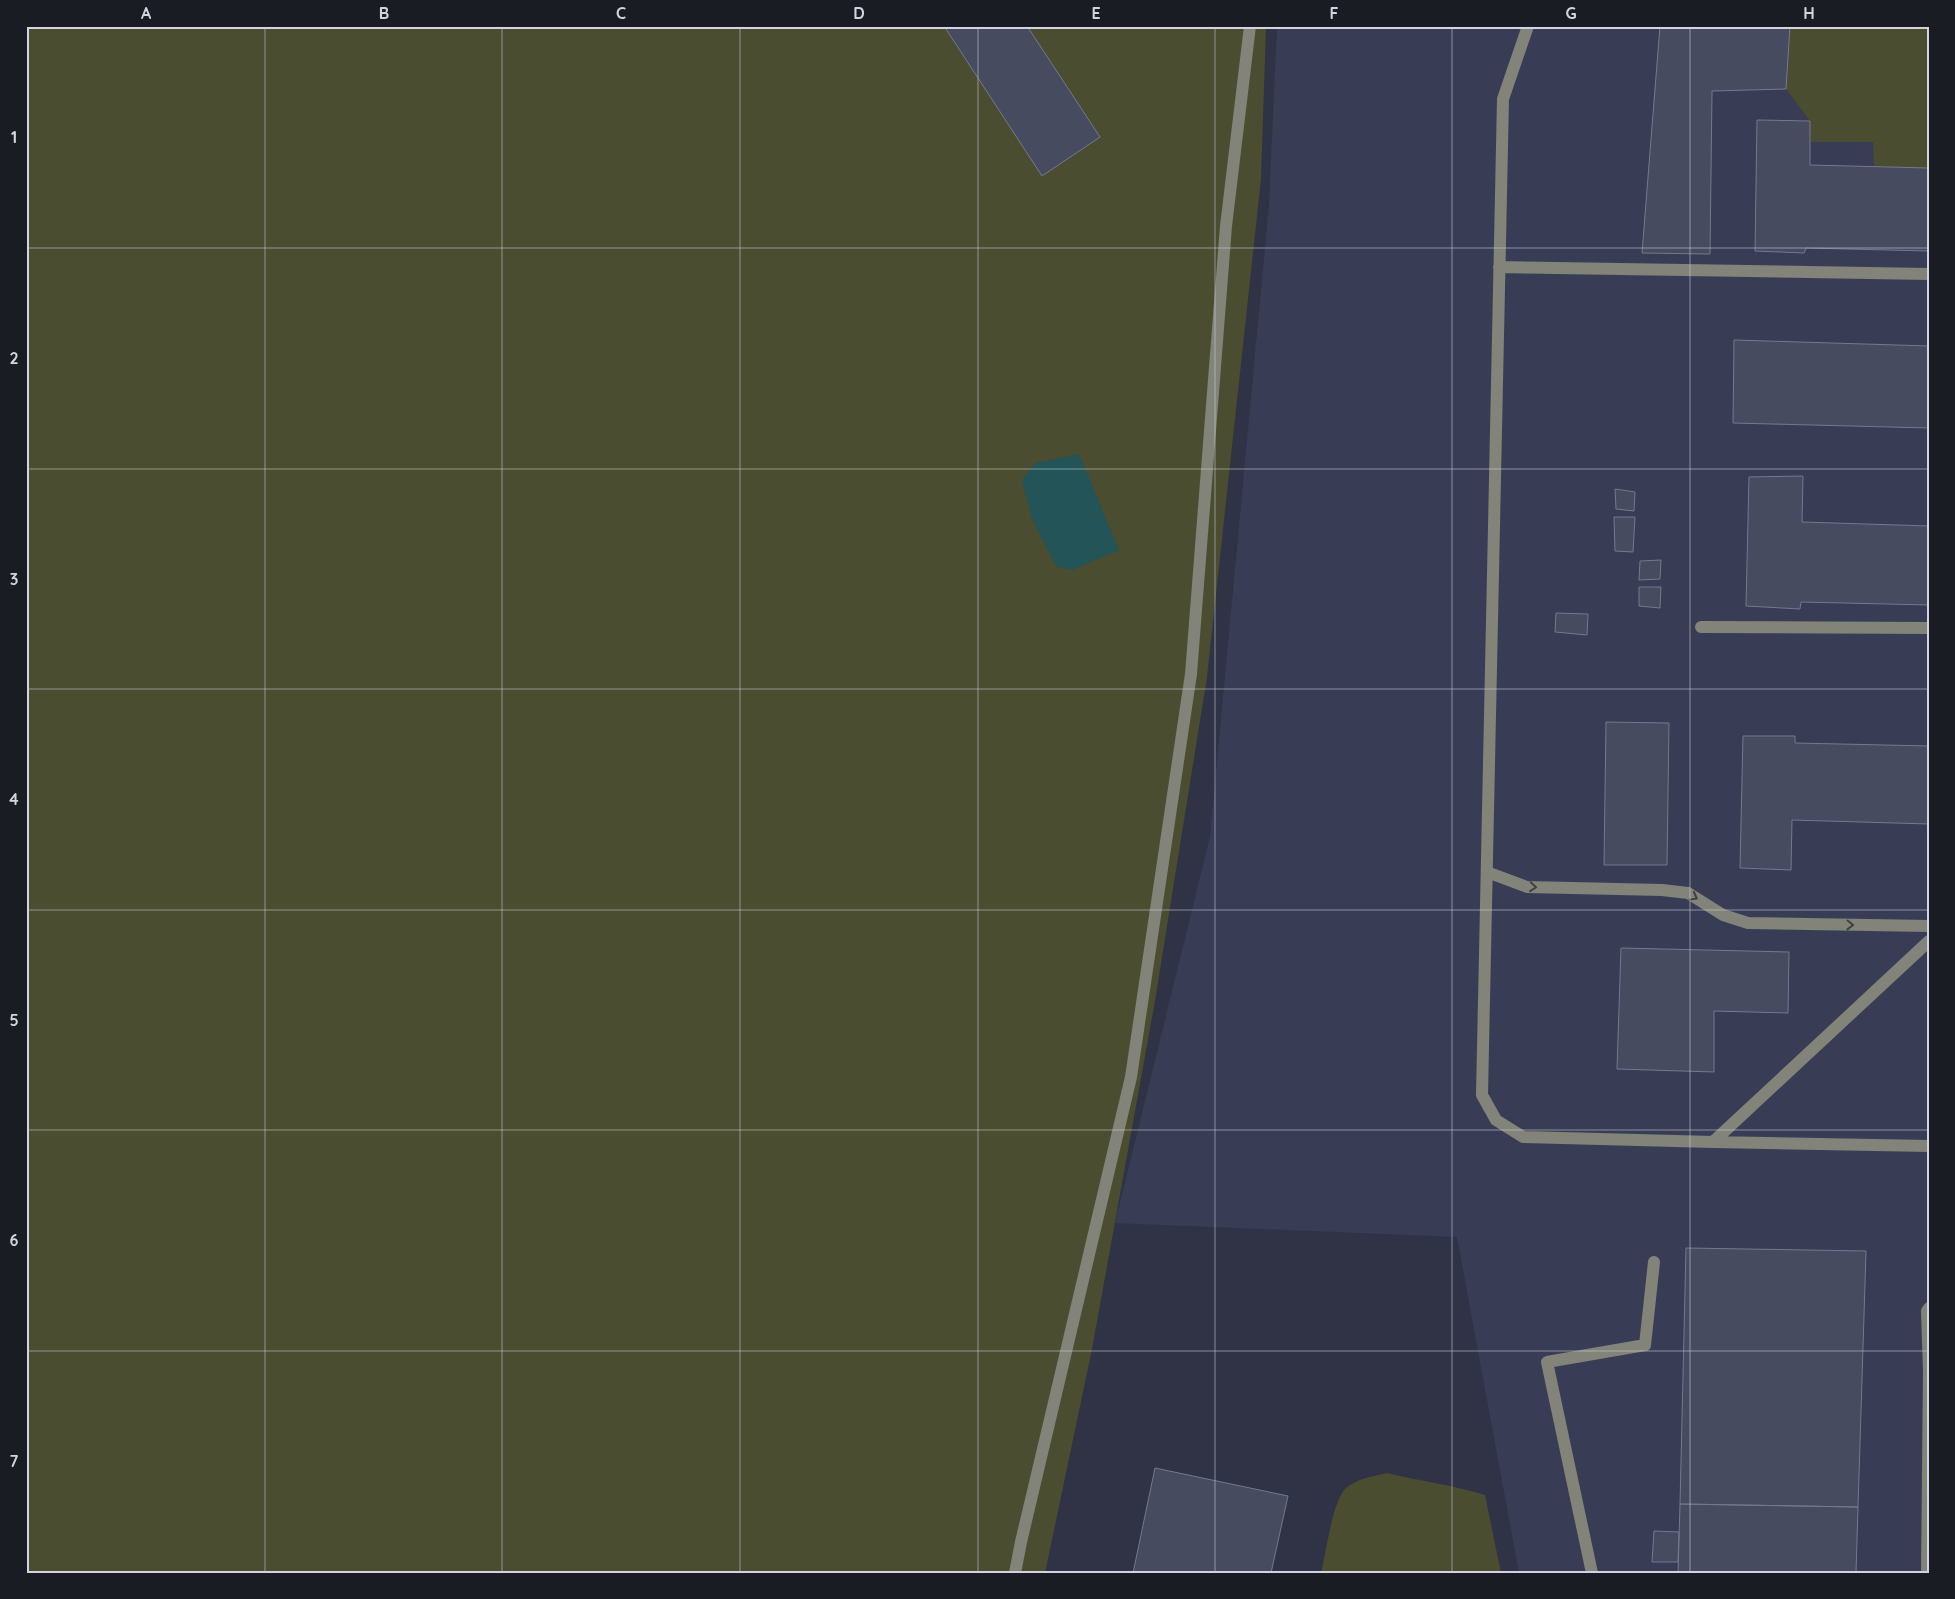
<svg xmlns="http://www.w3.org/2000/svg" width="1955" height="1599" viewBox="0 0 1955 1599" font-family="Quicksand,sans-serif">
<rect width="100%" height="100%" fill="#303346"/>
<path fill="#383d55" d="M1277,26H1929V1573H1519L1457,1237L1115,1223L1210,837L1269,205Z"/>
<path fill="#4a4d2f" d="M26,26H1266L1261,179L1207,677L1155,1001L1092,1349L1045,1573H26Z
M1790,26H1929V168L1874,167L1873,142H1810V121L1786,89Z
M1387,1473C1419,1481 1453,1485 1485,1495L1501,1573H1321C1326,1553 1332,1505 1344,1490C1354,1479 1374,1476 1387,1473Z"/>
<path fill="#225458" d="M1079,454L1119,550L1072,570L1056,566L1032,519L1022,480L1036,463Z"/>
<path fill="#474b5f" stroke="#74798e" d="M944,26H1027L1100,137L1042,176Z
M1660,26H1790L1786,89L1712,91L1710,254L1642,253Z
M1757,120L1810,121V165L1929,168V251L1806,248L1804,253L1755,251Z
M1734,340L1929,346V428L1733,423Z
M1803,476L1802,522L1929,526V605L1801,602L1800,609L1746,606L1749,477Z
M1615,489L1635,492L1634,511L1616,509Z
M1614,517H1635L1633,552L1615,551Z
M1661,560L1660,579L1639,580L1640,561Z
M1639,587H1661L1660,608L1639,606Z
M1556,613L1588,614L1587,635L1555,632Z
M1606,722L1669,723L1667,865H1604Z
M1743,736H1795V743L1929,746V824L1792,820L1791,870L1740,868Z
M1621,948L1789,952L1788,1013L1714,1011V1072L1617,1069Z
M1686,1248L1866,1251L1858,1507L1680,1504Z
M1155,1468L1288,1496L1271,1573H1133Z
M1680,1504L1858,1507L1856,1573H1678Z
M1654,1531L1679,1532L1678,1562H1652Z"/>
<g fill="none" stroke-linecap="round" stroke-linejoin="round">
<path stroke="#828379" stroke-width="12" d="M1528,26L1503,99L1482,1095L1496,1120L1523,1137L1713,1142L1929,941
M1499,267L1929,274
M1701,627L1929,628
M1487,872L1527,887L1662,890L1688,893L1723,915L1748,923L1929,926
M1713,1142L1929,1146
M1015,1573L1021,1542L1131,1077L1191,674L1226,226L1250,26
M1592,1573L1547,1362L1645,1345L1654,1262
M1927,1573L1929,1371L1927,1311L1929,1308"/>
</g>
<defs><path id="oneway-chevron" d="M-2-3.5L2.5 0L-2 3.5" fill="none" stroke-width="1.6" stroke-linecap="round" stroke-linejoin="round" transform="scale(1.25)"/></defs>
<g stroke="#3e4042">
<use href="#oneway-chevron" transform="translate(1533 887) rotate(5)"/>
<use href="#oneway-chevron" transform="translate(1694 897) rotate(29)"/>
<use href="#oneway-chevron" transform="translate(1850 925) rotate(1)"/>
</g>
<path fill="none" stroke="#d2d5e0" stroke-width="1" stroke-opacity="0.55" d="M265,26V1573M502,26V1573M740,26V1573M978,26V1573M1215,26V1573M1452,26V1573M1690,26V1573M26,248H1929M26,469H1929M26,689H1929M26,910H1929M26,1130H1929M26,1351H1929"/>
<rect width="1955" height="1599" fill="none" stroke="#1a1c24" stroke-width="55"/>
<rect x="28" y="28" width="1900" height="1544" fill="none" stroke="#d2d5e0" stroke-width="2"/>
<g font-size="16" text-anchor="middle" font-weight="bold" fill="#d2d5e0">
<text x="146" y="19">A</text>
<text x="384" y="19">B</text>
<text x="621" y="19">C</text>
<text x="859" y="19">D</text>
<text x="1096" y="19">E</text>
<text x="1334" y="19">F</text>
<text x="1571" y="19">G</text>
<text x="1809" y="19">H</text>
<text x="14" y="143">1</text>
<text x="14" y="364">2</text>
<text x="14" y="585">3</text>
<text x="14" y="805">4</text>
<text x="14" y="1026">5</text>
<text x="14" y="1246">6</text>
<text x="14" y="1467">7</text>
</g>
</svg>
